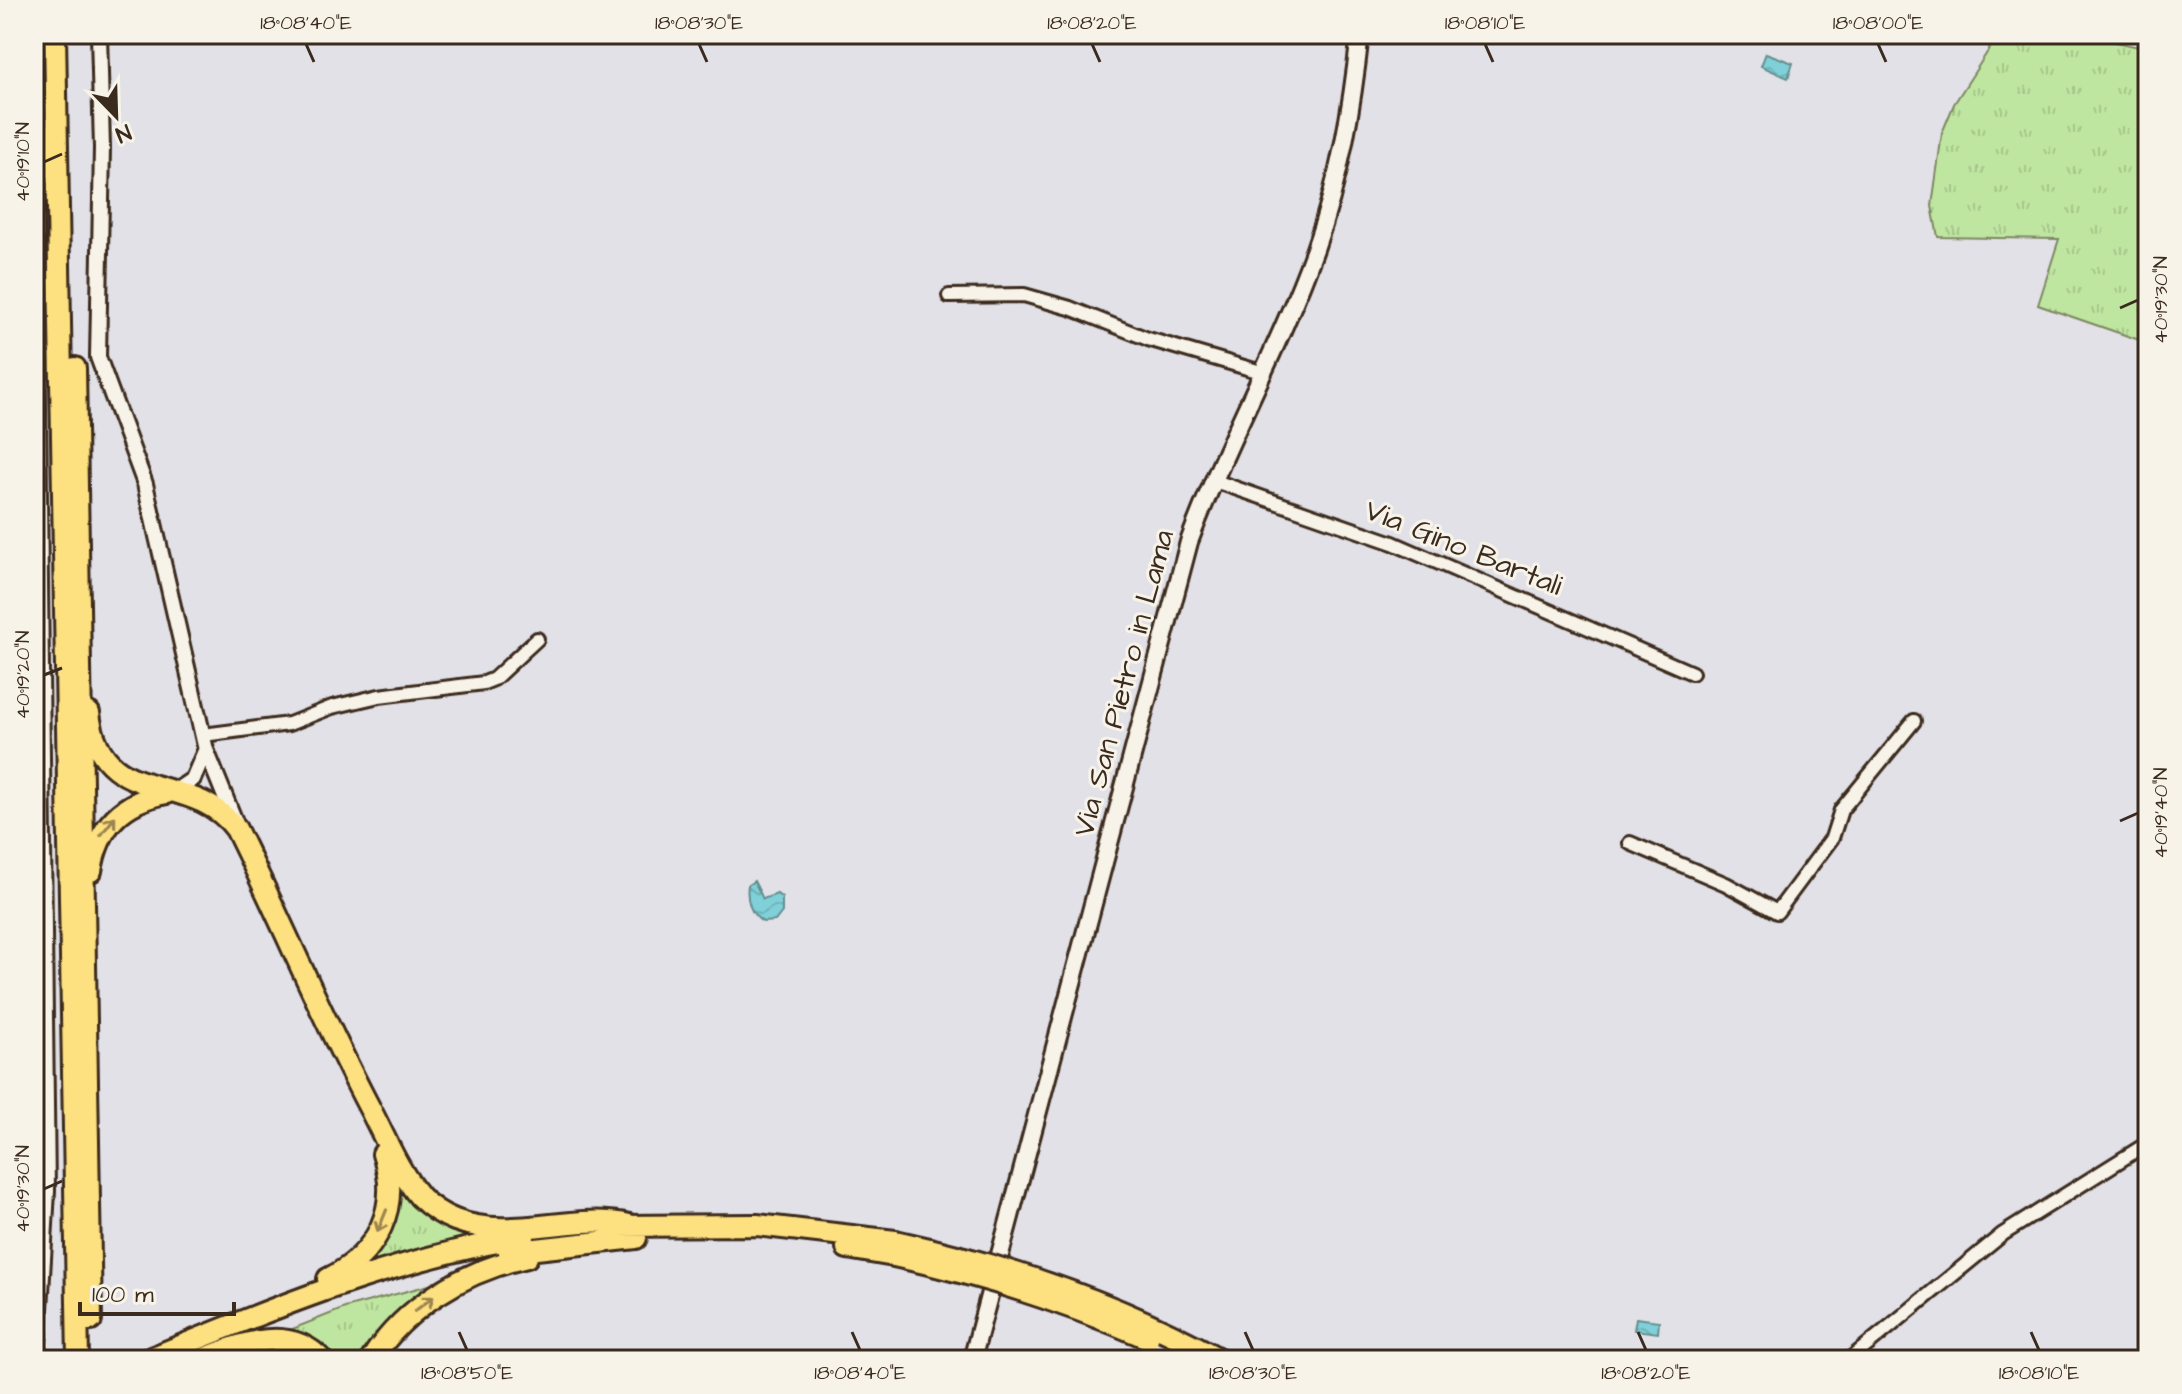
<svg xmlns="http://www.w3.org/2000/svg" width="2182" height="1394" viewBox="0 0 2182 1394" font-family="'Architects Daughter',sans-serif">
<defs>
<pattern id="grass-tufts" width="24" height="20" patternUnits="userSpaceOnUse" patternTransform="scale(2)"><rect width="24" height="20" fill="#bfe6a1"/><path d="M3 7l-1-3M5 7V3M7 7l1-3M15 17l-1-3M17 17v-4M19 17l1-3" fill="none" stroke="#a5c58a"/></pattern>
<pattern id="water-waves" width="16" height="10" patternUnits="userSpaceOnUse" patternTransform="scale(2)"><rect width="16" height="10" fill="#7fd0d8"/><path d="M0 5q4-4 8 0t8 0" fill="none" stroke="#6fb3b9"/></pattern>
</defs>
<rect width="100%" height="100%" fill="#e2e1e8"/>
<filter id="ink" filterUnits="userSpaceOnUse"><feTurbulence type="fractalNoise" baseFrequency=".0125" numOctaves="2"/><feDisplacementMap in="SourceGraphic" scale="16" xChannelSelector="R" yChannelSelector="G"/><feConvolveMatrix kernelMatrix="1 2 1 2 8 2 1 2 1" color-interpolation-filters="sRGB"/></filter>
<g filter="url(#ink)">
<path fill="url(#grass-tufts)" stroke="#7d8860" stroke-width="2" d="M1999,34H2080L2148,49V343L2038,305L2059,239L1938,237L1932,206L1942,133L1954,104Z
M397,1178L408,1189L495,1236L353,1272C386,1250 402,1218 397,1178Z
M451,1279L363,1360H330L277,1335L345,1308Z"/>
<path fill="url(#water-waves)" stroke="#648e8e" stroke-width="2" d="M1766,53L1793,63L1788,78L1761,66Z
M754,881L763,899L777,894L782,898V912L775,921L763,922C750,915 746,899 748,885Z
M1636,1318L1659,1321L1658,1333L1634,1330Z"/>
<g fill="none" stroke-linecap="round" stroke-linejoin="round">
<defs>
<path id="minor" d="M949,296L1024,295L1070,308L1148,339L1261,372
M1212,480L1393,543L1692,673
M203,735L289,724L332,707L379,696L484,683L494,679L537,639
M1630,843L1726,884L1777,912L1832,838L1841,810L1914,721
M1849,1360L2003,1234L2148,1143"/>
<path id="tertiary" d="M99,34L102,148L98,357L145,484L206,750L236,824
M174,792L193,779L205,751"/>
<path id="secondary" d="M34,148L46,1191L36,1360
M972,1360L1189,542C1226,442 1279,349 1315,249C1340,179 1352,107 1360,34"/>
<path id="trunk" d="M55,34L78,1360
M75,368L91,1320
M89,713C100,810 191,768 236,829C282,921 321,1016 369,1107C385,1137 398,1171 420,1197C430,1207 442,1215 455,1220C512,1242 573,1212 629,1225
M91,871C98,826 122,801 167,793
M616,1226L757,1225L895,1241
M847,1248L894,1256
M509,1252L636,1238
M328,1279C378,1254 401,1207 383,1154
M146,1360C270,1309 392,1259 524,1237
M200,1360C239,1345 288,1323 322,1360
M371,1360C406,1306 464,1271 527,1257"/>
</defs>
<use href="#minor" stroke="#3b2a1e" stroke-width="18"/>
<use href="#tertiary" stroke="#3b2a1e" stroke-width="20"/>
<use href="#secondary" stroke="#3b2a1e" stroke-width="22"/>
<use href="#trunk" stroke="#3b2a1e" stroke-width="26"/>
<use href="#minor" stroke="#f7f3e8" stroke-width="12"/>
<use href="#tertiary" stroke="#f7f3e8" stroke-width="14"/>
<use href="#secondary" stroke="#f7f3e8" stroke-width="16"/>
<use href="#trunk" stroke="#fde080" stroke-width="20"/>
<defs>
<path id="trunk-bridge" d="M895,1241C1009,1266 1118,1303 1221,1360
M894,1256C983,1275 1064,1302 1148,1338"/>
</defs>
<use href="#trunk-bridge" stroke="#3b2a1e" stroke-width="26" stroke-linecap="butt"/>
<use href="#trunk-bridge" stroke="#fde080" stroke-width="20"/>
</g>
<defs><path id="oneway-shaft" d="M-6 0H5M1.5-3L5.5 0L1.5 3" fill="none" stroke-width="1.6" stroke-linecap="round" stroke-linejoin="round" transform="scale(2)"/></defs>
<g stroke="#9c854f">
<use href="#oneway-shaft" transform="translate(108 826) rotate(-53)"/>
<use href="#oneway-shaft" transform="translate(382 1221) rotate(112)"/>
<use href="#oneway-shaft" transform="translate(424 1304) rotate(-37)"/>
</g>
</g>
<path fill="none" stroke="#3b2a1e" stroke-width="3" d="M306,44L314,62M699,44L707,62M1092,44L1100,62M1485,44L1493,62M1878,44L1886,62M44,162L62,154M2120,308L2138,300M44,675L62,668M2120,821L2138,813M44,1189L62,1181M459,1332L467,1350M852,1332L860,1350M1245,1332L1253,1350M1638,1332L1646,1350M2031,1332L2039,1350"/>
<g text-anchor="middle" stroke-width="6" stroke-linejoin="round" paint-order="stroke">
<g font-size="30" fill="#3b2a1e" stroke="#f7f3e8">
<text transform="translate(1464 547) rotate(22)" y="10">Via Gino Bartali</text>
<text transform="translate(1123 683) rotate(-75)" y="10">Via San Pietro in Lama</text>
</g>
</g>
<rect width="2182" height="1394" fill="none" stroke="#f7f3e8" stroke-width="88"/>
<g transform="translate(116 116) rotate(157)" stroke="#f7f3e8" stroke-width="6" paint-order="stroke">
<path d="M0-6L14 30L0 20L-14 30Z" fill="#3b2a1e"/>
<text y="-12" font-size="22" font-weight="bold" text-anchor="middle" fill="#3b2a1e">N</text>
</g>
<path d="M80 1302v12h154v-12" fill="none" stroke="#3b2a1e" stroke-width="4"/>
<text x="92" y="1302" font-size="24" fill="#3b2a1e" stroke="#f7f3e8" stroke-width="6" paint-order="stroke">100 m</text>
<rect x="44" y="44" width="2094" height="1306" fill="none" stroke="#3b2a1e" stroke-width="3"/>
<g font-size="20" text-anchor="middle" fill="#3b2a1e">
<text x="306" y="29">18°08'40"E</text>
<text x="699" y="29">18°08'30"E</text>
<text x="1092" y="29">18°08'20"E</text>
<text x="1485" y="29">18°08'10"E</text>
<text x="1878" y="29">18°08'00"E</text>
<text transform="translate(22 162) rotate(-90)" y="7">40°19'10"N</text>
<text transform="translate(2160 300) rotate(-90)" y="7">40°19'30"N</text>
<text transform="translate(22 675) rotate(-90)" y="7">40°19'20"N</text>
<text transform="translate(2160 813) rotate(-90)" y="7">40°19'40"N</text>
<text transform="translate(22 1189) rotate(-90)" y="7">40°19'30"N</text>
<text x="467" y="1379">18°08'50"E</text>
<text x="860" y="1379">18°08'40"E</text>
<text x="1253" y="1379">18°08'30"E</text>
<text x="1646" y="1379">18°08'20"E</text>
<text x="2039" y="1379">18°08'10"E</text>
</g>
</svg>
